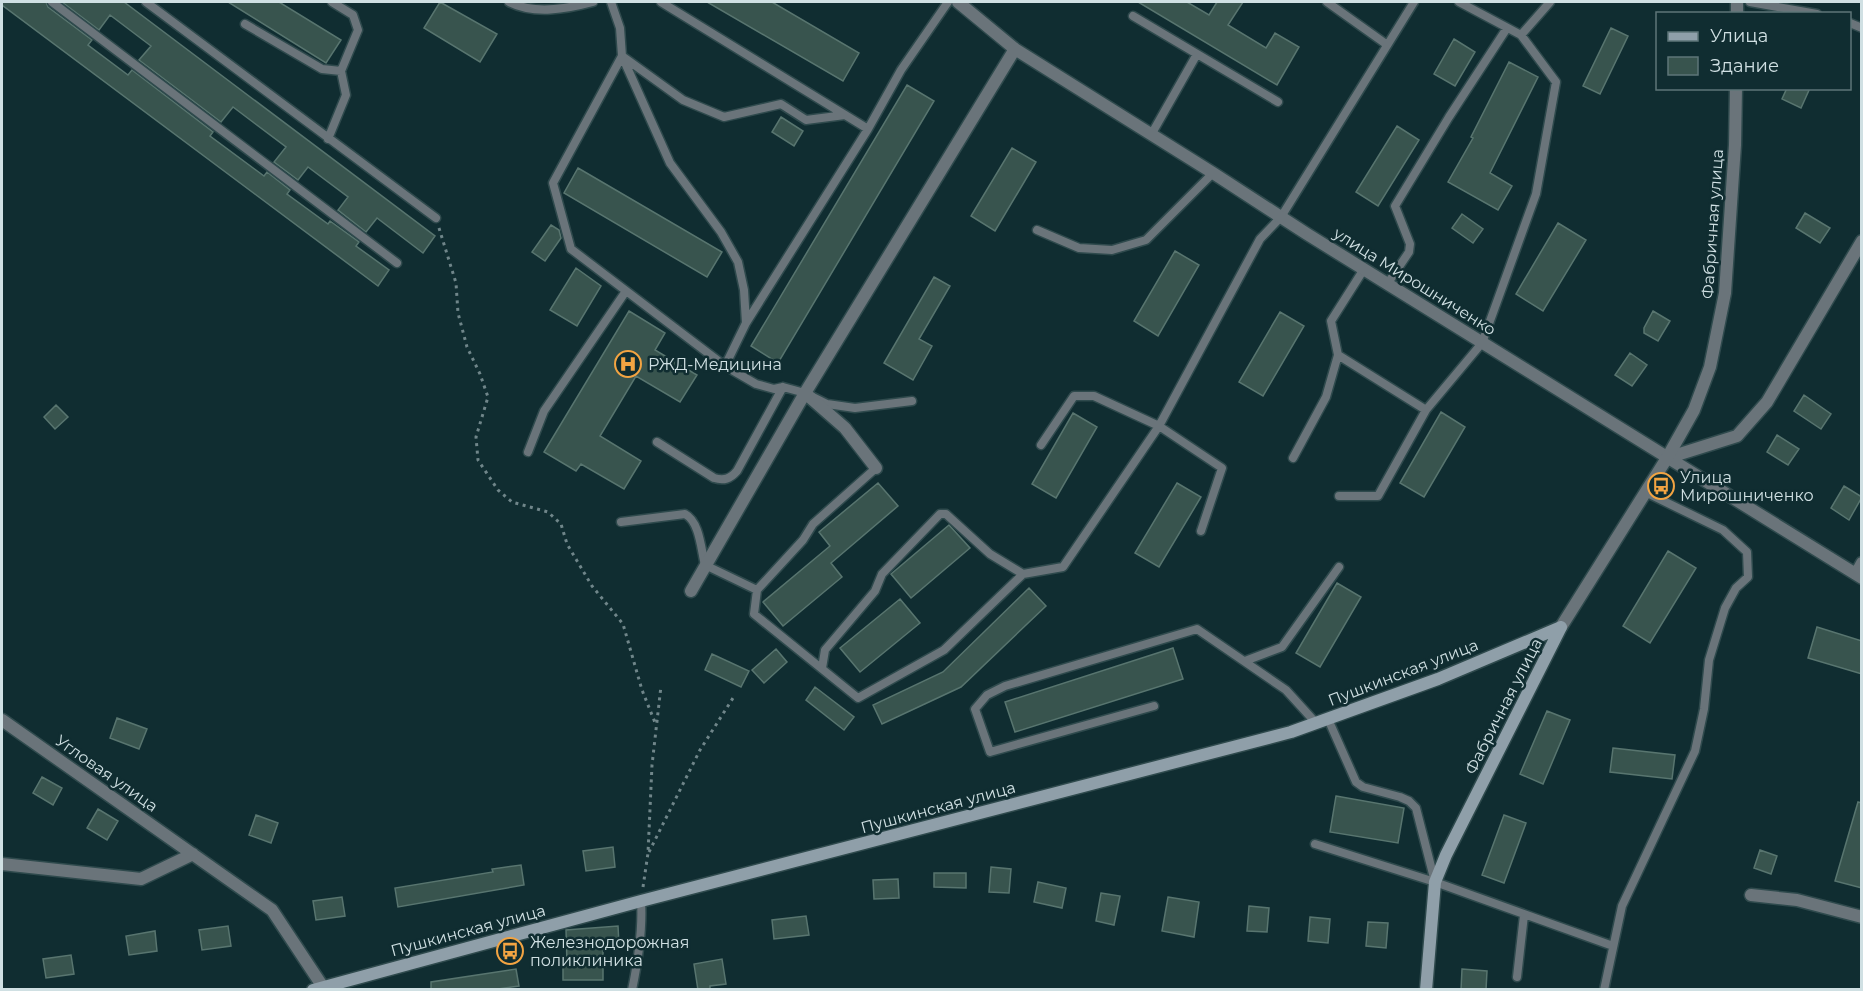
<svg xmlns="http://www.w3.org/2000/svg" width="1863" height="991" viewBox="0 0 1863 991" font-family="Montserrat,sans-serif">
<rect width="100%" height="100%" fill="#102d31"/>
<path fill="#38544e" stroke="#58756f" stroke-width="1.5" d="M2,2H46L48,7L92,40L88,45L128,75L132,70L213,132L210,136L264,176L267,172L290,190L287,194L328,224L330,221L359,242L356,246L389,270L378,286L2,5Z
M62,2H124L435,236L423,253L377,218L366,232L338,210L348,197L308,167L298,180L274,162L286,147L233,107L221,122L139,60L151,46L110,15L99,30Z
M228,2H279L341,40L326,63Z
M440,2L497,34L480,62L424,28Z
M707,2H772L859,53L843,81Z
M1138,2H1187L1209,15L1217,2H1243L1228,25L1266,48L1275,33L1299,47L1277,85Z
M1611,28L1628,36L1600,94L1583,86Z
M1454,39L1475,52L1455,86L1434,74Z
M1509,62L1538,77L1490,173L1512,186L1498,210L1448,182L1473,138L1471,137Z
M907,85L934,101L778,363L751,346Z
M1787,88H1810L1801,108L1782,99Z
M781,117L803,131L794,146L772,132Z
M1397,126L1419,140L1378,206L1356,192Z
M1012,148L1036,162L995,231L971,216Z
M578,168L722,252L707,277L564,193Z
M1805,213L1830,228L1820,243L1796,228Z
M1462,214L1483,229L1473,243L1452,228Z
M1558,223L1586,240L1543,311L1516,294Z
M551,225L559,230L561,238L545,261L532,252Z
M1175,251L1199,265L1158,336L1134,321Z
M576,268L601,286L577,326L550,310Z
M934,277L950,286L919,339L932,346L913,380L884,363Z
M629,311L665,333L655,350L697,375L680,402L636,376L600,436L641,461L624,489L581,464L576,471L544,452Z
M1653,311L1670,321L1658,341L1644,333V328Z
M1280,312L1304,326L1263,396L1239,382Z
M1630,353L1647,365L1632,386L1615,375Z
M1804,395L1831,414L1821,429L1794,411Z
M56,405L68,417L55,429L44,417Z
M1441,412L1465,427L1424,497L1400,483Z
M1073,413L1097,427L1056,498L1032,484Z
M1777,435L1799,449L1788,465L1767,452Z
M878,483L898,506L831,563L842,577L783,626L763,602L830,546L819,532Z
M1177,483L1201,497L1159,567L1135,553Z
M1844,486L1862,497L1849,520L1831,508Z
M949,525L970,548L911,598L891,574Z
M1668,551L1696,568L1650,643L1623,626Z
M1337,583L1361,597L1320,667L1296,653Z
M1029,588L1046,606L961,687L882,724L873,705L943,672Z
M900,599L920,623L860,672L840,648Z
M1817,627L1862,641V674L1808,658Z
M1173,648L1183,679L1015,732L1005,702Z
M776,649L787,662L764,683L752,670Z
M712,654L749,671L741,687L705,670Z
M815,687L854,717L844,730L806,700Z
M1547,711L1570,720L1543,784L1520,774Z
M117,718L147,729L139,749L110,738Z
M1613,748L1675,755L1672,779L1610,772Z
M42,777L62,788L53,805L33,793Z
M1336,796L1404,808L1398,843L1330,832Z
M1858,802L1862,803V888L1835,881Z
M98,809L118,821L107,840L87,828Z
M256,815L278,823L271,843L249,835Z
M1504,815L1526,823L1504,883L1482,875Z
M613,847L615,867L586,871L583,851Z
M1760,850L1777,856L1771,874L1754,868Z
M521,865L524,885L398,907L395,888L493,872L492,869Z
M991,867L1011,869L1009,893L989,892Z
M934,873H966V888L934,887Z
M898,879L899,898L874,899L873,880Z
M1038,882L1066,888L1062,908L1034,902Z
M1101,893L1120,896L1114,925L1096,921Z
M342,897L345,916L316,920L313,901Z
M1168,897L1199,902L1194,937L1162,931Z
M1249,906L1269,908L1267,932L1247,931Z
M806,916L809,935L774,939L772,920Z
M1310,917L1330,919L1328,943L1308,941Z
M1368,922L1388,923L1386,948L1366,946Z
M228,926L231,946L202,950L199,930Z
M618,926L619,944L603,945V980H563V963H567L566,930Z
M155,931L157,951L129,955L126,936Z
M71,955L74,974L46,978L43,959Z
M722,959L726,984L710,986V990H698L694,964Z
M516,969L519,986L491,990H431V982Z
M1462,969L1487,971L1486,990H1461Z"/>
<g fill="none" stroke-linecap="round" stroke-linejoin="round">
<defs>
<path id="service" d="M52,2L397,263
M146,2L436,218
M509,2C534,15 567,9 593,2
M611,2L620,28L622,56L670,163L721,232L738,262L744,290L746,323L725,366
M661,2L868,129
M1327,2L1386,44
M1750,2L1817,14
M1133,16L1278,102
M1850,23L1862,28
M245,24L322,69L341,71L358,30L353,15L332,2
M1521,35L1550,2
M845,115L806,120L781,104L724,117L683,100L622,56L553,183L571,249L725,366L756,384L774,389L783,387L805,393L827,404L855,408L912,401
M1151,135L1197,54
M328,139L346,95L341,71
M1037,230L1079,248L1112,250L1146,240L1213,173
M1364,269L1331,321L1338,355L1426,410L1482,343L1536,194L1556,82L1521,35L1459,2
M1388,283L1409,252L1410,244L1395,206L1449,117L1507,28
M746,323L868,129L901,70L948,2
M657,442L714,478C724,481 730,479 737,471L783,387
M1041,445L1074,396H1094L1159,426L1222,468L1201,531
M528,452L544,411L626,291
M1293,458L1326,397L1338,355
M876,468L813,524L803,540L757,590L754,614L858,698L944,650L1023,574
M1339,496H1378L1426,410
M621,522L685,514C700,522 701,550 705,565L757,590
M1245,661L1282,647L1339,567
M822,668L825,650L875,591L882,574L940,514H946L990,554L1023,574L1063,567L1159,426L1260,239L1281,217L1414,2
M1154,706L990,752L975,709L987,695L1005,686L1197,629L1286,690L1316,723
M1328,719L1356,782L1363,787L1400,797L1409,801L1416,808L1435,882
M1315,844L1435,882L1613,946
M1517,977L1524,915
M632,990C638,961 643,931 641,901
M1604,990L1622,906L1695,751L1704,709L1709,660L1725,608L1736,588L1748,577L1747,552L1723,530L1645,492"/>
<path id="minor" d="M958,2L1015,49L1213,173L1307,234L1862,578
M805,393L845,428L876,468
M1667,458L1737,436L1767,402L1862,241
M1856,574L1862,563
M691,591L805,393L1015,49
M2,720L272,910L323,987
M2,864L141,879L193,854
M1751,895L1797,900L1862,917"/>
<path id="tertiary" d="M1737,14V2
M1561,627L1667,458L1694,410L1710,367L1725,293L1735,145L1736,88"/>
<path id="secondary" d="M313,990L641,901L1291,732L1438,679L1561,627
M1426,990L1435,882L1446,855L1561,627"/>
</defs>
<use href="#service" stroke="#2f4a4d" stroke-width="11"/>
<use href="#minor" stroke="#2f4a4d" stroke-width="15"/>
<use href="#tertiary" stroke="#2f4a4d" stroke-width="15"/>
<use href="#secondary" stroke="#2f4a4d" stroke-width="15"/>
<path stroke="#70868a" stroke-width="3" stroke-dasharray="3 4.5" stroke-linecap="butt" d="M439,228L456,283L458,313L467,347L480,374L488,397L476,437L478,460L498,490L512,502L548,512L561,524L567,544L592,586L623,624L642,690L656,725
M649,852L700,750L733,698
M643,887L648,853L652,765L661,686"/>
<use href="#service" stroke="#6a747a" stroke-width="8"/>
<use href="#minor" stroke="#6a747a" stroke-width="12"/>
<use href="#tertiary" stroke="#6a747a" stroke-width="12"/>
<use href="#secondary" stroke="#8f9fa9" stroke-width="12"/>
</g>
<defs>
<symbol id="hospital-ring" viewBox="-11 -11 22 22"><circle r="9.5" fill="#102d31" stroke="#f3a442" stroke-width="1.5"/><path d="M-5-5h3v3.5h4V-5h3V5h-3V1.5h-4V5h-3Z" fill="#f3a442"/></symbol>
<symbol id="bus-ring" viewBox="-11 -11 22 22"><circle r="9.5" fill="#102d31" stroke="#f3a442" stroke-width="1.5"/><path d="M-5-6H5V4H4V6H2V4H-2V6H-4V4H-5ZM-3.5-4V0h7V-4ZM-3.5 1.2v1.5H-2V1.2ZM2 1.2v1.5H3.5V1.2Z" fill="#f3a442"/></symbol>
</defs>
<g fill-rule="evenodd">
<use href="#hospital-ring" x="613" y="349" width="30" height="30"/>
<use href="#bus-ring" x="1646" y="471" width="30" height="30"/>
<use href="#bus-ring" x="495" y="936" width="30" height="30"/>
</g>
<g text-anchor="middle" stroke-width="5" stroke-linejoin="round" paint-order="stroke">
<g font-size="16" fill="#d0e0e3" stroke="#102d31">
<text transform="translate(1712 224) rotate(-86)" y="6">Фабричная улица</text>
<text transform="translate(1415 281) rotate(32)" y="6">улица Мирошниченко</text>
<text transform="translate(1403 672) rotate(-21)" y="6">Пушкинская улица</text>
<text transform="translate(1503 706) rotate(-63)" y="6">Фабричная улица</text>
<text transform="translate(107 773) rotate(35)" y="6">Угловая улица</text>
<text transform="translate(938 807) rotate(-15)" y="6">Пушкинская улица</text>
<text transform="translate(468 930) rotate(-15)" y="6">Пушкинская улица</text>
</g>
<g font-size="16" fill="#d0e0e3" stroke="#102d31" text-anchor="start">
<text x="648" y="370">РЖД-Медицина</text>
<text x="1680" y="483">Улица<tspan x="1680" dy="18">Мирошниченко</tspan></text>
<text x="530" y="948">Железнодорожная<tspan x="530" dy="18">поликлиника</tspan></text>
</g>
</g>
<rect width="1863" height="991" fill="none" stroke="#d0e0e3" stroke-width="6"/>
<rect x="1656" y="12" width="195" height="78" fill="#102d31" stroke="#5d7578" stroke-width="1.5"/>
<rect x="1668" y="32" width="30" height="9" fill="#8f9fa9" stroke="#5d7578" stroke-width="1.5"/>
<text x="1710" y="42" font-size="18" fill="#d0e0e3">Улица</text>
<rect x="1668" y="57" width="30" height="18" fill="#38544e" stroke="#5d7578" stroke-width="1.5"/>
<text x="1710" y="72" font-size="18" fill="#d0e0e3">Здание</text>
</svg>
